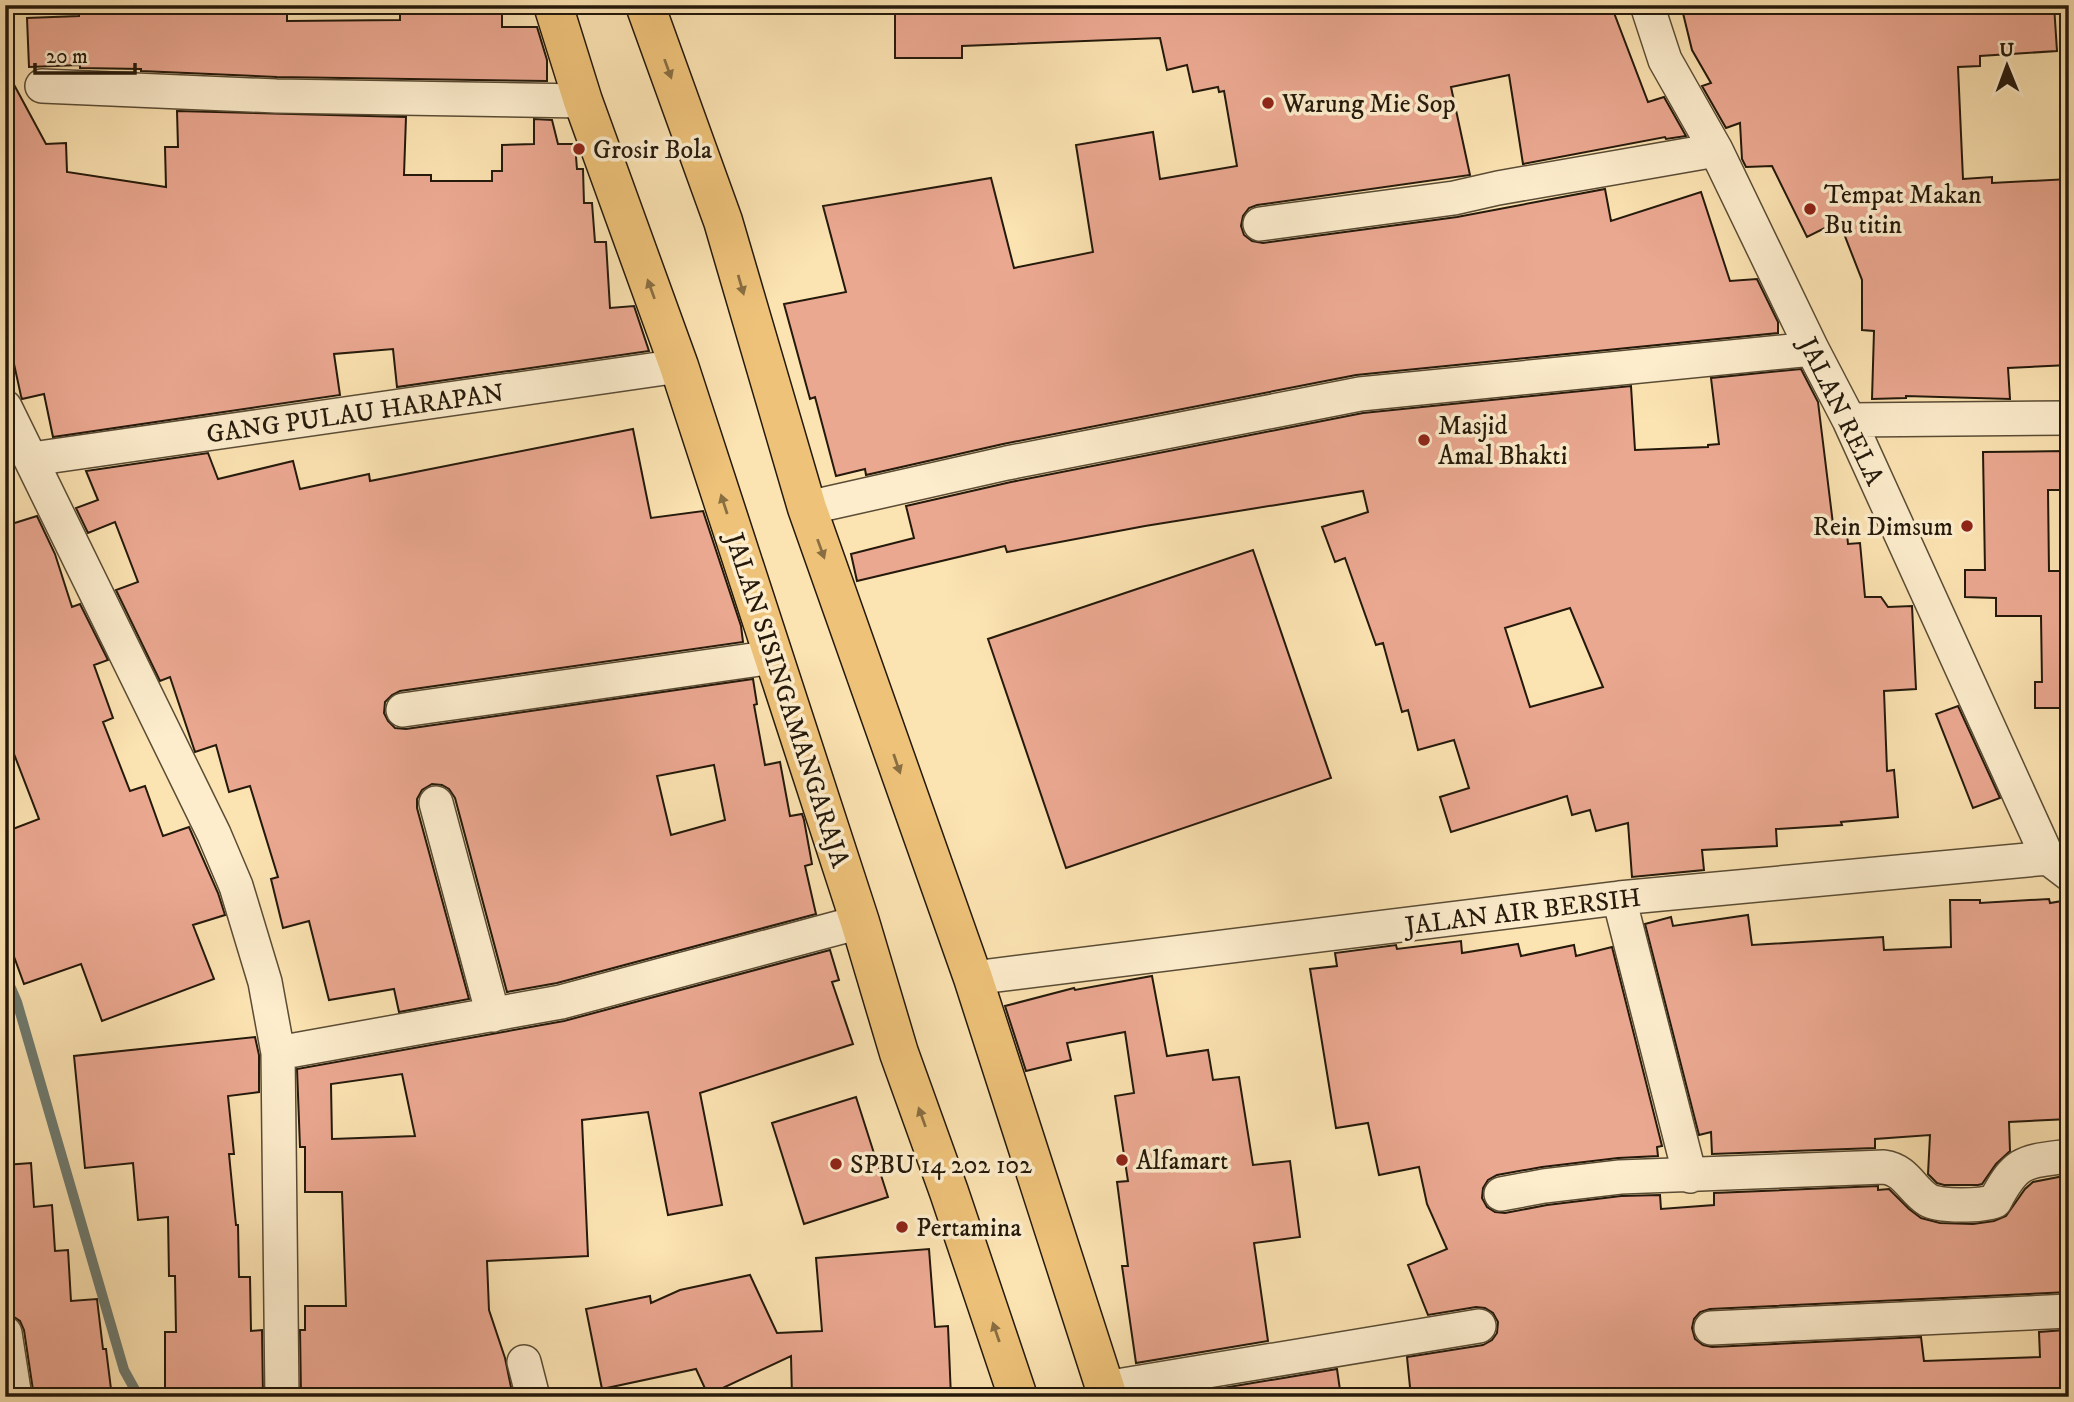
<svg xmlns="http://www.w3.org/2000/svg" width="2074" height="1402" viewBox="0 0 2074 1402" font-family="'IM FELL DW Pica',serif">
<rect width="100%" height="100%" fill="#fce3b2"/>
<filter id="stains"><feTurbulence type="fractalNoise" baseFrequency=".00286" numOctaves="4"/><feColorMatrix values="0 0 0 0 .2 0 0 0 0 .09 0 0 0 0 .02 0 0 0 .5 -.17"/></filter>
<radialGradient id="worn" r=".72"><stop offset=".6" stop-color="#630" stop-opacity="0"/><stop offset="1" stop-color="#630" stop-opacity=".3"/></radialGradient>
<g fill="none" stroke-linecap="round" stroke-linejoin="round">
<path stroke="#6f7b71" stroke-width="10" d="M5,974L17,1002L124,1370L139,1397"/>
</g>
<path fill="#eba891" stroke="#24190b" stroke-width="2" fill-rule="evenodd" d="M79,5H287V21L400,20V5H502V27H537L547,60V81L277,77L141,71V69L80,68V65L29,67L27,18L79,16Z
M895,5H1611L1648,102L1664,97L1686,136L1666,139L1665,137L1523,164L1509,75L1451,87L1470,175L1257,205L1249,208L1243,216L1241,226L1244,235L1252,241L1263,243L1457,217L1605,189L1611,221L1701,192L1730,281L1757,279L1778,322V333L1356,375L1003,444L866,475L865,469L836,476L815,397L810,399L784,304L846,292L823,206L991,178L1014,268L1093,252L1076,145L1153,132L1160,179L1237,166L1224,91L1219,92L1218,87L1193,92L1187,65L1167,70L1160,38L962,46V58H895Z
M1681,5H2054L2057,51L1980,56V66L1958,67L1963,179L1992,177V183L2069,179V365L2008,368L2010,399L1906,396V398L1872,399L1874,331L1862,330V280L1839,221L1807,237L1772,166L1746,167L1742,159L1740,123L1726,128L1702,86L1711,83L1692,50Z
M5,68L46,144L66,143L67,172L166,187L165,147H178L177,111L406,117L404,175H431V181H492V171H502V145L534,144V119L552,120L558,144H575L577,169H583L584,203H592L595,242H606L610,308L634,306L649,351L397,387L393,349L334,354L340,395L53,437L44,394L22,399L21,396L5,323Z
M1801,369L1818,402L1833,524L1846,523L1848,544L1860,543L1865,597H1881L1888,607L1912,606L1916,689L1884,691L1887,771L1894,770L1898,817L1841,822L1842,825L1776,829L1777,846L1702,850L1704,870L1632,877L1628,823L1596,831L1590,810L1572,815L1567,796L1451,832L1440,797L1469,788L1454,740L1418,750L1408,710L1402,712L1383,643L1376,645L1345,558L1335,562L1322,527L1368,512L1363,491L1145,526L1007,552L1005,546L857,581L851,554L914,538L906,506L1011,482L1363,413L1631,386L1635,450L1708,447V445L1719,444L1711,378ZM1570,608L1603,687L1530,707L1505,628Z
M633,429L651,518L703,511L741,626L743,642L400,691L392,695L385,702L384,713L388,721L395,728L406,729L753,679L757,704L754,705L765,765L780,762L790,816L802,814L804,820L812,864L805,866L816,914L557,983L507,992L455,798L449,789L442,785L432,784L422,790L417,799V808L469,999L399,1012L394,989L329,1000L309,921L283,928L271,879L278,877L250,786L229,792L216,745L195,752L170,677L160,681L116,590L138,582L115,522L88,533L76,508L98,500L86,471L208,453L218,479L293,461L300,489L369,474L370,481ZM714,765L725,820L671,835L657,776Z
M2065,451L2066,490H2048L2049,571H2069V708H2035V682H2042L2041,616H1996V598L1965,597V570H1985L1983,452Z
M37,516L55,554L72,607L80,604L108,660L94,665L113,718L103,722L130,791L145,786L163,836L189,827L218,893L225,915L193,925L214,979L102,1021L81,964L24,984L5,932V832L39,819L14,754L5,757V526Z
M1253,550L1331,778L1066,868L988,639Z
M1958,706L2000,798L1973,808L1936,714Z
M2049,899L2050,903L2062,901L2065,967L2069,966V1119L2009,1122L2010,1151L1996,1164L1982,1184L1978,1185H1944L1937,1183L1928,1174L1930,1135L1875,1139V1148L1712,1154L1711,1132L1699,1135L1645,924L1671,917L1673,926L1748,915L1752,945L1883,937L1884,950L1951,947L1950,900H1980V903Z
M1461,941L1462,953L1518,944L1521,956L1574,945L1576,956L1612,947L1662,1146L1657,1147L1658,1156L1618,1158L1542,1167L1497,1175L1488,1180L1483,1188L1482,1198L1487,1207L1495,1212L1505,1213L1547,1205L1621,1196L1660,1195L1661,1209L1714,1205V1193L1878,1186V1190L1889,1189L1909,1209L1921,1218L1940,1223L1973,1224L1994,1221L2006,1216L2025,1189L2033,1182L2069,1175V1292L1710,1309L1700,1312L1694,1319L1692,1328L1695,1339L1703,1345L1712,1347L1921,1337L1924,1361L2040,1357L2039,1332L2065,1330L2067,1397H1411L1407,1357L1483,1345L1492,1340L1497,1333L1498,1322L1493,1313L1485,1308L1476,1307L1428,1315L1408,1265L1447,1249L1427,1204L1419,1167L1379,1175L1368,1123L1336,1128L1310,969L1337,966L1335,953L1396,945L1397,949Z
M830,950L839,980L832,982L853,1044L700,1093L722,1205L668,1215L648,1112L582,1120L588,1256L487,1261L489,1310L505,1358L513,1397H402L401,1392L301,1394L300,1330H305V1306H346L342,1192H305V1147H300L297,1069L564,1021ZM402,1074L415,1136L332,1139L331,1084Z
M1152,976L1167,1056L1208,1050L1213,1080L1239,1077L1253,1165L1290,1161L1300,1237L1254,1243L1268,1341L1136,1363L1122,1266H1128L1117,1182L1128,1181L1115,1096L1134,1093L1125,1032L1067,1043L1071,1060L1026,1071L1005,1006L1074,988L1075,990Z
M255,1037L259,1055V1092L228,1096L234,1154H229L236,1225H238L239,1277H250L251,1331L262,1330L263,1397H165V1332H176L175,1276H169L168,1217L138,1220L133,1163L85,1168L74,1056Z
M856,1097L888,1197L804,1224L772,1123Z
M31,1163L34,1207L52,1205L55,1251L68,1250L71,1301L97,1299L103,1349H106L112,1397H34L24,1330L20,1321L14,1317L11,1301L7,1244H5V1165Z
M929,1249L935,1327L948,1326L951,1397H792L791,1356L708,1395L696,1369L602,1389L586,1309L650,1296L651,1303L680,1290L750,1275L777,1333L822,1331L816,1258Z
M1337,1369L1341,1397L1175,1396Z"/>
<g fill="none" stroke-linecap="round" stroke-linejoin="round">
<defs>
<path id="minor" d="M1647,5L1665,60L1716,150L1812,349L1849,420L2048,858
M42,86L276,96L583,101
M1260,224L1454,198L1498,188L1716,150
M5,407L214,834L236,886L265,982L278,1053L282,1397
M1849,420L2069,418
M32,459L679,366
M807,508L1007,463L1360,394L1812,349
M403,710L774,657
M436,803L493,1015
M1619,898L1690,1176
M973,978L1619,898L2048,858L2069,874
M278,1053L561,1002L860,922
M1501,1194L1544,1186L1620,1177L1884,1167C1906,1170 1911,1189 1928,1200C1940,1207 1982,1206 1995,1201C2017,1159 2025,1162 2069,1156
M1711,1328L2069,1311
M5,1333L15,1397
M524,1362L533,1397
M1105,1388L1479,1326"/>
<path id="major" d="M553,5L583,101L679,366L860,922L899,1053L949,1192L1018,1397
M645,5L723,221L807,508L973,978L1108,1397"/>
</defs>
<use href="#minor" stroke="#5a4c35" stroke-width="36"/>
<use href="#major" stroke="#24190b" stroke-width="41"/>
<use href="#minor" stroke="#fdedcd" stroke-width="33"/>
<use href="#major" stroke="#eec279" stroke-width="38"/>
</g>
<defs><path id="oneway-solid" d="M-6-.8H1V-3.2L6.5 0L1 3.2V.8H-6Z" transform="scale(1.75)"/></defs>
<g fill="#896e42">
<use href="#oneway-solid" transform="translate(668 69) rotate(70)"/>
<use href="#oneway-solid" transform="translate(741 285) rotate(74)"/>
<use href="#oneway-solid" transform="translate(651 289) rotate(-110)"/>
<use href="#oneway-solid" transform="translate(724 504) rotate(-108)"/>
<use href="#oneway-solid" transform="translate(821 549) rotate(70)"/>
<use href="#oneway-solid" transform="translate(897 764) rotate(71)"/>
<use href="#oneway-solid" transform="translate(922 1117) rotate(-110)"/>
<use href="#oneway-solid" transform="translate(996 1332) rotate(-109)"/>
</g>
<g fill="#8f2418" stroke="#fdedcd" stroke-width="2.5">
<circle cx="1268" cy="103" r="7"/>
<circle cx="579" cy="149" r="7"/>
<circle cx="1810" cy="209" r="7"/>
<circle cx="1424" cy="440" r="7"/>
<circle cx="1967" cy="526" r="7"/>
<circle cx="1122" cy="1160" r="7"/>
<circle cx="836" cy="1164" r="7"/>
<circle cx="902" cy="1227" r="7"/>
</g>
<g text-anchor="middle" stroke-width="7" stroke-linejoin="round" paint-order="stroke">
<g font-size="26" fill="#24190b" stroke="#fdedcd" text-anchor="start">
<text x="1282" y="112">Warung Mie Sop</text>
<text x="593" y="158">Grosir Bola</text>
<text x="1824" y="203">Tempat Makan<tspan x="1824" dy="30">Bu titin</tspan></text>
<text x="1438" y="434">Masjid<tspan x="1438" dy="30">Amal Bhakti</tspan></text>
<text x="1953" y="535" text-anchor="end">Rein Dimsum</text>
<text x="1136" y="1169">Alfamart</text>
<text x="850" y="1173">SPBU 14 202 102</text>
<text x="916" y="1236">Pertamina</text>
</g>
<g font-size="26" fill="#24190b" stroke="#fdedcd">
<text transform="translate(1842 411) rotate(64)" y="9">JALAN RELA</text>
<text transform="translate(355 413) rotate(-8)" y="9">GANG PULAU HARAPAN</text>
<text transform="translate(788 700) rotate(72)" y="9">JALAN SISINGAMANGARAJA</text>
<text transform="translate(1523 911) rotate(-7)" y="9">JALAN AIR BERSIH</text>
</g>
</g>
<rect width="2074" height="1402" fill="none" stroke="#fce3b2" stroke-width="28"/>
<rect x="7" y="7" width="2060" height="1388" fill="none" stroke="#24190b" stroke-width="3.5"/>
<rect x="14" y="14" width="2046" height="1374" fill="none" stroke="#24190b" stroke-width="2"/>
<g transform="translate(2007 66) rotate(359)" stroke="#fdedcd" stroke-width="5" paint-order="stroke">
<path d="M0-5L12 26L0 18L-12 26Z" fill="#24190b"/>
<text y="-10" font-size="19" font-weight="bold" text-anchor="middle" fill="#24190b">U</text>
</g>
<path d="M35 63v10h100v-10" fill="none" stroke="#24190b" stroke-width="3.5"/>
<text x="46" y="63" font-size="21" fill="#24190b" stroke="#fdedcd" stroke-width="5" paint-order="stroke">20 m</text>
<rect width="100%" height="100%" filter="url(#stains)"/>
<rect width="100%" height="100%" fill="url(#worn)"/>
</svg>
